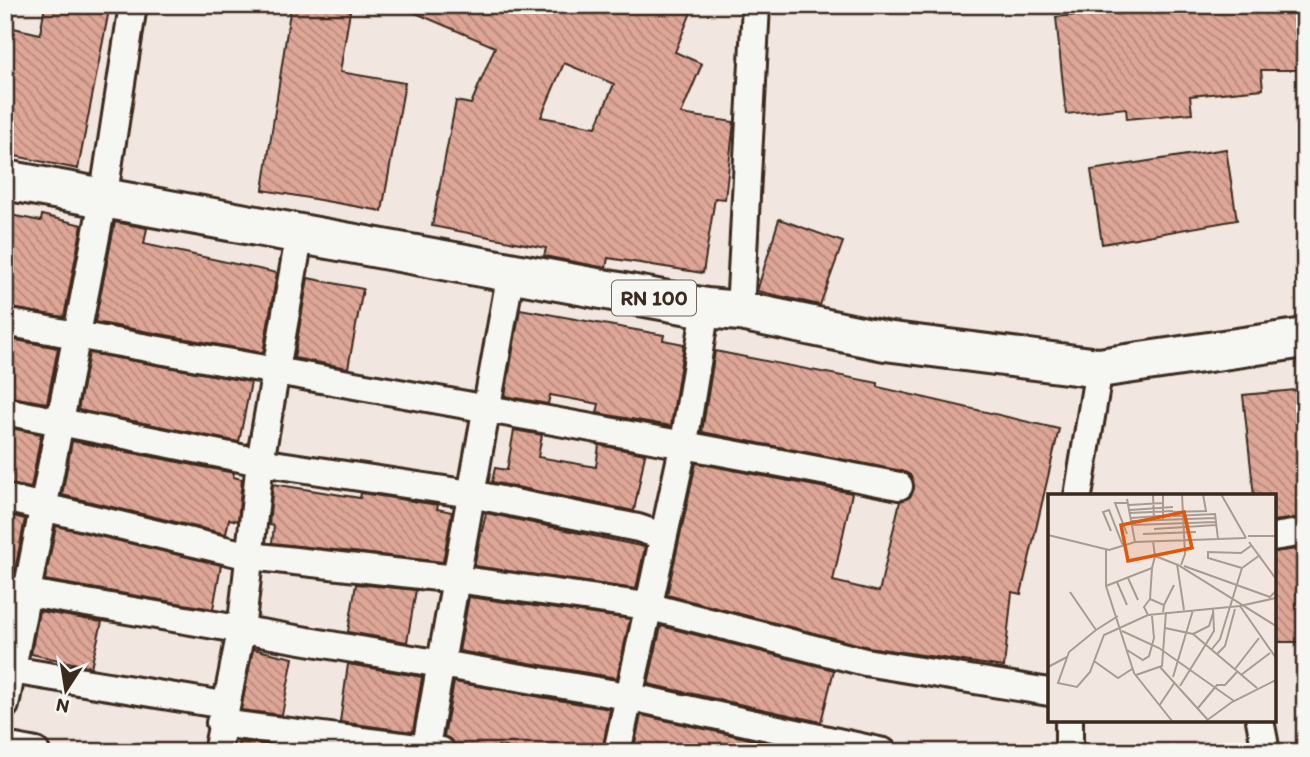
<svg xmlns="http://www.w3.org/2000/svg" width="1310" height="757" viewBox="0 0 1310 757" font-family="Itim,sans-serif">
<defs>
<pattern id="building-back-hatch" width="6" height="6" patternUnits="userSpaceOnUse" patternTransform="scale(1.75)"><rect width="6" height="6" fill="#dea697"/><path d="M-1 5l2 2M0 0l6 6M5-1l2 2" fill="none" stroke="#b5877b"/></pattern>
</defs>
<rect width="100%" height="100%" fill="#f1e6e0"/>
<filter id="ink" filterUnits="userSpaceOnUse"><feTurbulence type="fractalNoise" baseFrequency=".0143" numOctaves="2"/><feDisplacementMap in="SourceGraphic" scale="14" xChannelSelector="R" yChannelSelector="G"/><feConvolveMatrix kernelMatrix="1 2 1 2 8 2 1 2 1" color-interpolation-filters="sRGB"/></filter>
<g filter="url(#ink)">
<path fill="url(#building-back-hatch)" stroke="#3b2a1e" stroke-width="2" fill-rule="evenodd" d="M45,5H110L78,169L5,154V26L40,34Z
M291,5H351L340,72L405,83L382,211L263,190Z
M397,5H694L675,52L702,64L681,114L734,122L725,199L715,198L703,273L608,258L606,268L544,256L546,248L432,226L456,101L471,104L495,47ZM564,63L614,84L596,127L541,117Z
M1184,5H1305V70H1261L1263,89L1190,96L1192,113L1127,119L1126,108L1066,114L1056,17L1117,11V14Z
M1226,149L1237,220L1102,244L1091,170Z
M5,214L41,221L42,215L82,225L64,317L5,307Z
M779,219L843,242L820,305L757,291Z
M115,222L147,228L144,244L277,273L263,353L95,322Z
M308,278L363,289L348,368L294,358Z
M520,309L664,335L663,340L684,344L671,426L597,413L599,404L550,395L548,404L505,396Z
M5,338L58,348L47,403L5,396Z
M715,351L878,383V387L1059,429L1021,594L1012,592L1004,667L868,647L667,595L696,463L852,493L833,581L879,592L900,501L910,497L914,488L910,475L902,471L702,432Z
M89,353L251,382L239,442L78,410Z
M1305,389V460L1300,461L1305,517L1273,521V496H1254L1243,395Z
M5,427L41,434L31,488L5,483Z
M514,430L542,435L538,457L596,467L599,445L645,454L634,511L492,482L495,468L507,470Z
M72,441L234,473L233,477L242,479L238,521L229,519L226,534L62,495Z
M273,484L360,498L361,493L438,505L437,509L452,512L443,562L272,543L274,526L269,525Z
M486,513L645,547L636,589L474,566Z
M5,514L25,519L14,575L5,574Z
M56,526L221,565L213,609L45,580Z
M1305,548V642H1273V552Z
M356,584L416,590L407,642L348,632Z
M469,597L630,619L617,678L459,651Z
M39,611L102,622L91,667L31,654Z
M661,626L834,670L821,722L648,684Z
M253,649L293,658L282,715L241,710Z
M348,664L422,677L413,732L340,722Z
M454,682L610,709L602,752H532L498,746L497,752L455,744L444,736Z
M641,715L795,749V752H633Z
M239,741L276,746L275,752H237Z"/>
<g fill="none" stroke-linecap="round" stroke-linejoin="round">
<defs>
<path id="street" d="M740,311L756,5
M5,322C303,377 602,427 899,486
M5,411L260,462L471,494L638,528L662,536
M1078,496L1099,368
M5,498L250,556L456,579L647,606L865,662L1049,692
M1273,537L1305,532
M5,589L627,696L883,752
M5,669L224,705
M5,705L103,200L133,5
M1260,720L1266,752
M220,723L441,751
M5,746L36,752
M217,752L241,631L260,462L300,232
M425,752L511,272
M617,752L684,443L706,308
M1069,752V720"/>
<path id="primary" d="M5,180L706,308L740,311L885,341L1099,368L1305,338"/>
</defs>
<use href="#street" stroke="#3b2a1e" stroke-width="32"/>
<use href="#primary" stroke="#3b2a1e" stroke-width="44"/>
<use href="#street" stroke="#f6f6f2" stroke-width="26"/>
<use href="#primary" stroke="#f6f6f2" stroke-width="38"/>
</g>
</g>
<g text-anchor="middle" stroke-width="6" stroke-linejoin="round" paint-order="stroke">
<rect fill="#f6f6f2" stroke="#73675e" stroke-width="2" x="612" y="280.5" width="84" height="35" rx="5"/>
<g font-size="21" font-weight="bold" fill="#3b2a1e">
<text x="654" y="305">RN 100</text>
</g>
</g>
<g transform="translate(1048 494)">
<rect width="228" height="228" fill="#f1e6e0"/>
<path fill="none" stroke="#a89b92" stroke-width="2" d="M105,0L106,26M115,0V26M173,0L198,44M79,5L87,48M81,11L115,9M82,16L125,13M125,18L158,17L155,0M82,19L125,17M125,22L167,20L170,45M83,24L125,21M84,27L167,24M85,31L168,28M106,35L168,31M63,37L55,18L61,16L75,52M79,40L67,9H80M95,40L148,38M0,41L61,56L87,48L198,44M200,42H228M105,47L107,62L130,71L228,132M201,48L228,85M58,56V92L86,179L124,227M129,70L136,116M133,71L137,60L134,0M136,72L222,103L228,97M194,74L160,64V58L193,59L204,51M80,84L90,106M69,88L79,111M58,92L104,74L107,62M22,98L48,136L70,122M228,104L192,112L228,164M102,105L116,111L115,118M116,111L126,91M100,121L96,113L102,105L104,74M117,134L145,140L209,194M48,136L21,158L10,189L29,193L42,178L56,141L100,121L192,112M74,137L111,154L186,207M145,140L161,132L165,119M164,155L172,145L194,74L212,61M79,156L95,166L101,162L106,144L104,122M169,160L177,152L187,115M46,167L70,184L84,175M0,173L19,163M112,173L160,226M187,175L211,144M88,181L114,172L118,118M193,181L222,159M125,183L145,116M132,192L166,137L165,115M111,212L127,188M150,214L169,191H177L189,178M158,227L184,208L228,186"/>
<path fill="#df570d" fill-opacity="0.15" stroke="#df570d" stroke-width="3.5" d="M136,18L144,54L80,67L73,31Z"/>
<rect width="228" height="228" fill="none" stroke="#3b2a1e" stroke-width="3.5"/>
</g>
<rect width="1310" height="757" fill="none" stroke="#f6f6f2" stroke-width="28"/>
<rect x="14" y="14" width="1282" height="729" fill="none" stroke="#3b2a1e" stroke-width="2.5" filter="url(#ink)"/>
<g transform="translate(66 690) rotate(192)" stroke="#f6f6f2" stroke-width="5" paint-order="stroke">
<path d="M0-5L12 26L0 18L-12 26Z" fill="#3b2a1e"/>
<text y="-10" font-size="19" font-weight="bold" text-anchor="middle" fill="#3b2a1e">N</text>
</g>
</svg>
